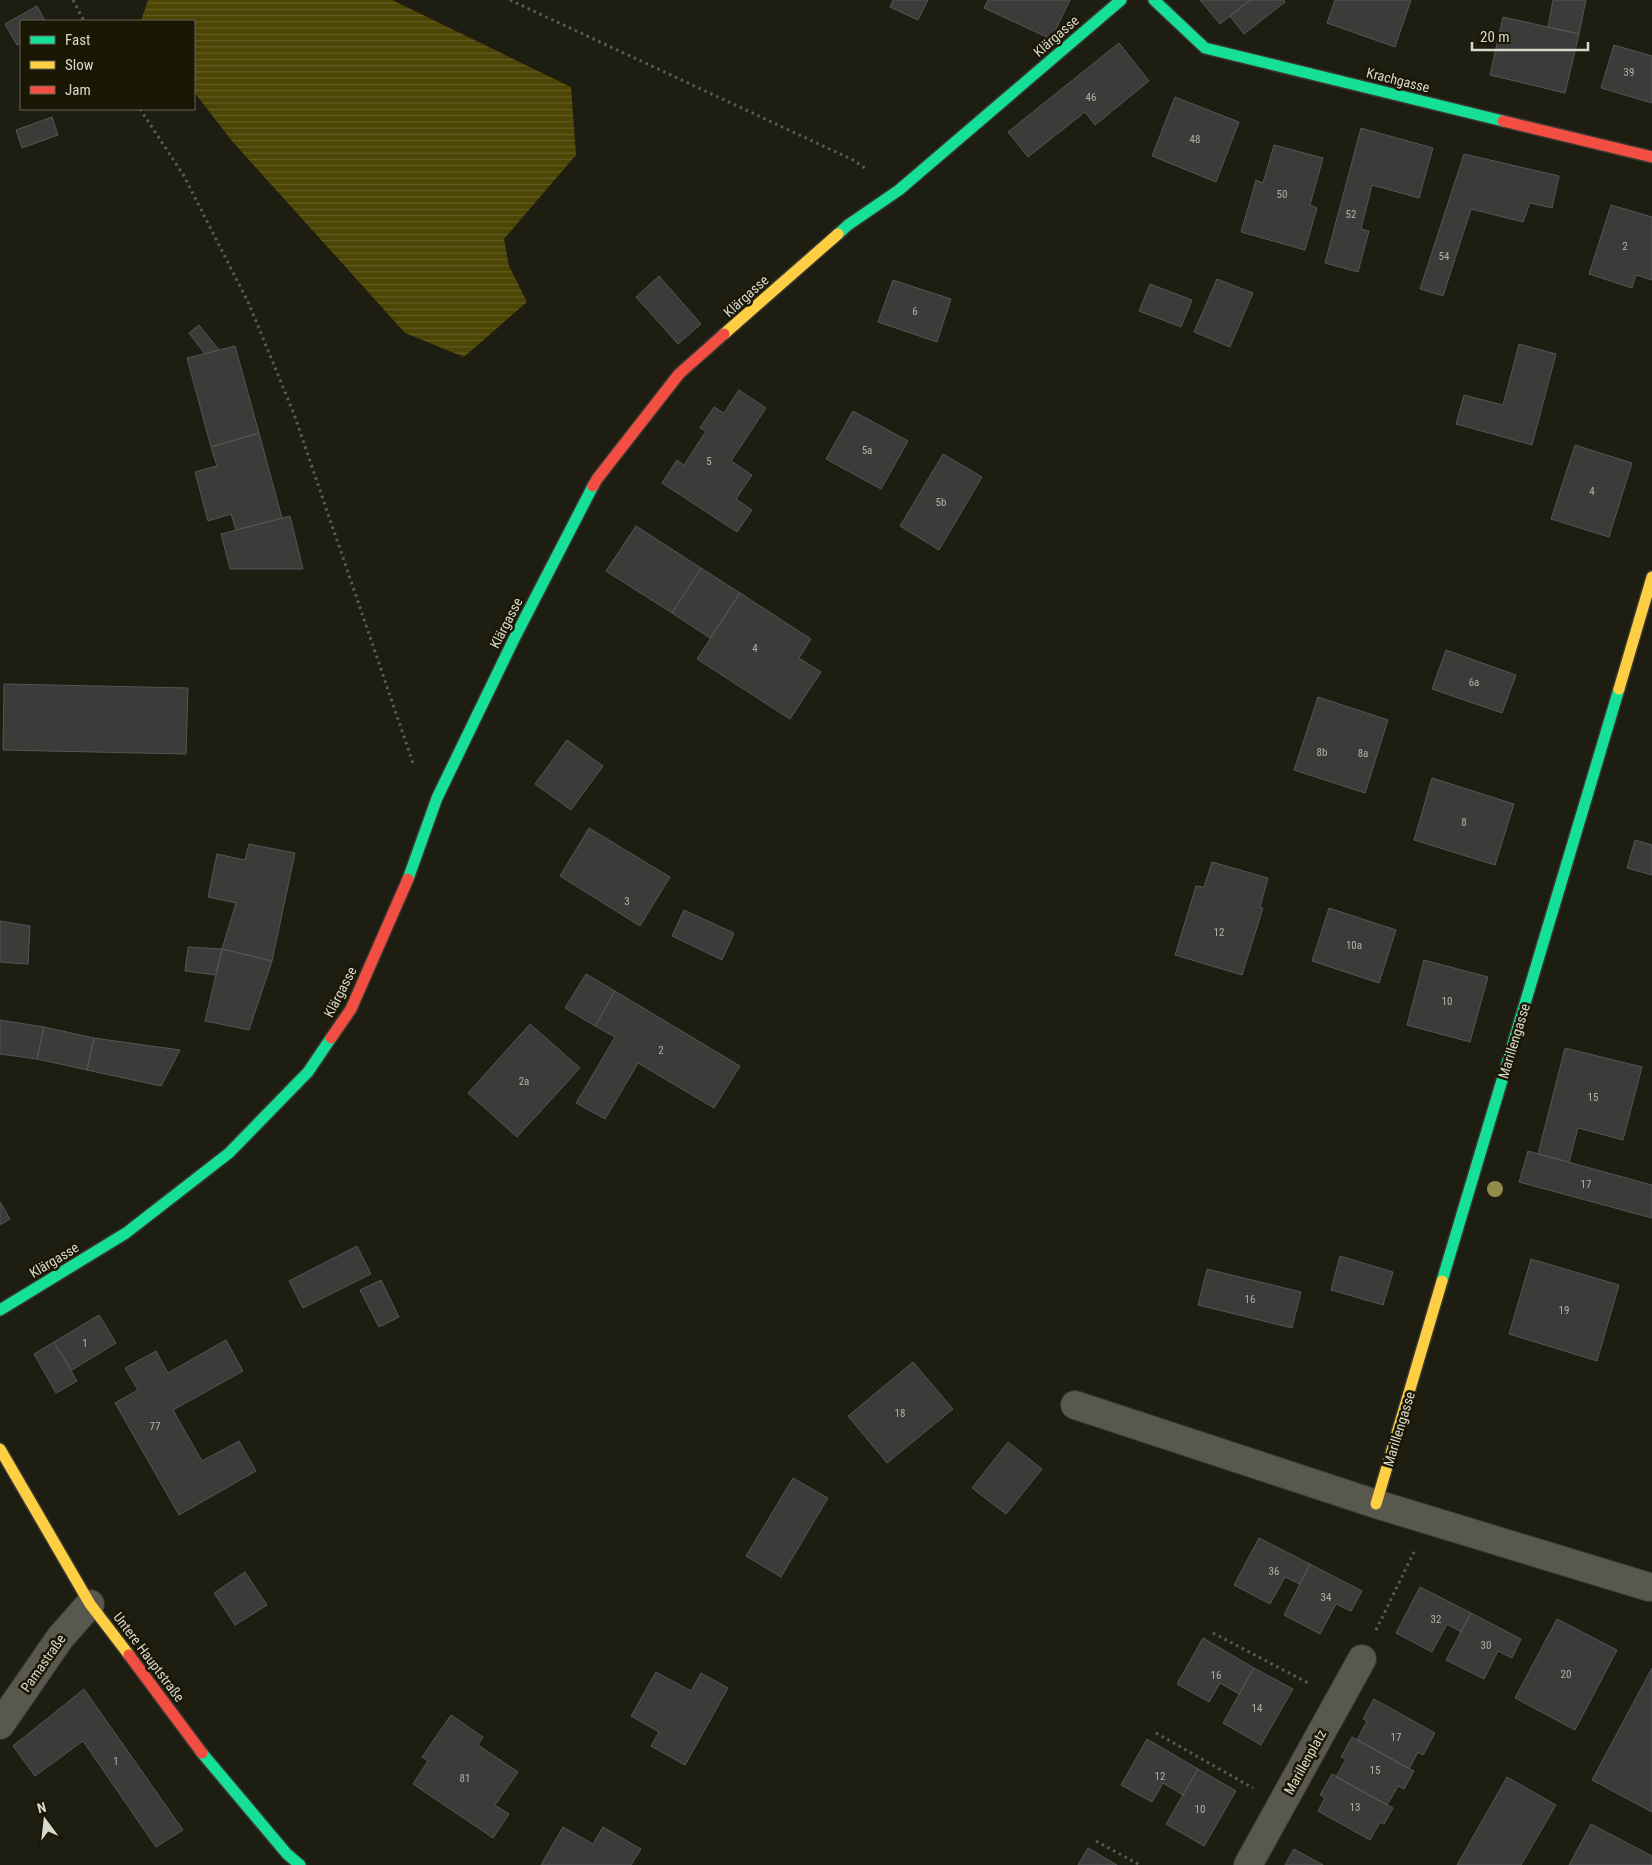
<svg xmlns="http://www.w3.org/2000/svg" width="1652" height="1865" viewBox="0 0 1652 1865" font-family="'Roboto Condensed',sans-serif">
<defs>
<pattern id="water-rules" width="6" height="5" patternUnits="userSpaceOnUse" patternTransform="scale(1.25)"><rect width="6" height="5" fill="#4c4504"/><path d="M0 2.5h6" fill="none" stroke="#655f27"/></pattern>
</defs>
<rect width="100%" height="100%" fill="#1e1d12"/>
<path fill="url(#water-rules)" d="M148,0H392L571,87L576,155L504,239L509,266L527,302L464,357L405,333L232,141L194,92V21H141Z"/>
<path fill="#3b3b3a" stroke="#565555" d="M893,0H928L918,20L890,7Z
M988,0H1070L1051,39L984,8Z
M1200,0H1250L1220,24Z
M1250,0H1284L1285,2L1244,34L1230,16Z
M1335,0H1411L1395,47L1327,23Z
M1553,0H1586L1579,34L1548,27Z
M37,6L45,21H21V43L17,45L5,24Z
M1503,17L1579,34L1565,93L1490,75Z
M1119,43L1149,81L1095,125L1085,112L1028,157L1008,132Z
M1614,45L1652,56V103L1601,88Z
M1175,97L1239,122L1216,182L1152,156Z
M52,117L58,135L22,148L16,130Z
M1361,128L1433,148L1419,198L1372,185L1361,229L1369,231L1358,272L1325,263Z
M1274,145L1323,158L1310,205L1317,208L1305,250L1241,232L1256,180L1263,183Z
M1464,154L1559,176L1552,208L1530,203L1523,222L1471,209L1443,296L1420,289Z
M1611,205L1652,217V280L1636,275L1632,288L1589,274Z
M659,276L701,324L678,344L636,297Z
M1217,279L1253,293L1230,347L1194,332Z
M893,280L951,299L937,342L878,322Z
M1150,284L1192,300L1181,327L1139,311Z
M199,325L219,350L205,354L189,333Z
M1519,344L1556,354L1532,445L1456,424L1464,395L1503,405Z
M235,346L259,433L211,447L187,358Z
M739,390L766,408L731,461L752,475L736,499L752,510L737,532L662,483L677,460L684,465L706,431L700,428L714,407L724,413Z
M853,411L908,441L881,489L826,459Z
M259,433L282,518L236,530L231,514L208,521L195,472L217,466L211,447Z
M1575,445L1632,463L1609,537L1551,519Z
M943,454L982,477L939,550L900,526Z
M290,516L303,569H230L221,534Z
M636,526L701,568L672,613L606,571Z
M701,568L740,593L710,638L672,613Z
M740,593L811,639L799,658L821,672L790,719L697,659Z
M1446,650L1516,675L1502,713L1432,689Z
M4,684L188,688L186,754L3,750Z
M1318,697L1388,720L1365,793L1294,770Z
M567,740L603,766L571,810L535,784Z
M1432,778L1514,804L1495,865L1414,840Z
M589,828L670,877L640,926L560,876Z
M1635,840L1652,845V875L1627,868Z
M249,844L295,853L272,961L222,949L236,903L208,897L217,854L245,860Z
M1212,862L1268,878L1260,907L1263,908L1242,975L1175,955L1196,886L1204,887Z
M1329,908L1396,930L1379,983L1312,961Z
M684,910L734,933L722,960L672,936Z
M0,921L30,926L28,964L0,962Z
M188,947L222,949L216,975L185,971Z
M222,949L272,961L249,1030L205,1021Z
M1424,960L1488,977L1470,1042L1407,1025Z
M586,974L615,991L595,1026L565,1008Z
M615,991L740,1066L714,1108L638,1063L605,1119L576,1103L615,1037L595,1026Z
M0,1020L44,1027L37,1059L0,1054Z
M530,1024L580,1068L517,1137L468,1093Z
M44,1027L94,1038L87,1070L37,1059Z
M94,1038L180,1050L161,1086L87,1070Z
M1565,1048L1642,1067L1623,1140L1578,1128L1569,1162L1538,1154Z
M1528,1151L1652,1185V1218L1519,1182Z
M0,1202L10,1219L0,1225Z
M357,1246L371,1274L303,1308L289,1281Z
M1340,1256L1393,1272L1383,1305L1331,1290Z
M1531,1259L1619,1285L1597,1361L1509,1334Z
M1207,1269L1301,1292L1292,1328L1198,1305Z
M381,1280L399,1317L379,1327L360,1290Z
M99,1315L116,1343L72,1370L54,1342Z
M226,1340L243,1371L173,1410L202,1461L239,1441L256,1471L179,1515L115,1403L138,1390L125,1368L156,1351L168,1373Z
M54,1342L77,1381L56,1393L34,1354Z
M913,1362L953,1409L887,1463L848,1416Z
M1008,1442L1042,1469L1006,1514L972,1488Z
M793,1478L828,1498L781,1577L746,1556Z
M1259,1538L1310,1564L1300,1584L1285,1577L1270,1604L1234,1585Z
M1310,1564L1362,1591L1351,1611L1336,1604L1320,1634L1284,1615Z
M245,1572L267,1605L235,1625L214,1593Z
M1420,1587L1471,1613L1461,1632L1447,1624L1432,1652L1396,1633Z
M1471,1613L1521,1639L1512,1658L1498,1651L1484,1679L1446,1660Z
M1557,1619L1617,1650L1575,1730L1515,1698Z
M1203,1638L1254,1668L1239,1694L1220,1683L1209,1702L1177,1684Z
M1254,1668L1293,1689L1261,1745L1223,1723Z
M1652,1668V1812L1592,1780Z
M656,1672L691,1691L701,1673L728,1688L685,1765L651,1746L659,1732L631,1716Z
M84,1689L183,1830L156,1847L83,1741L35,1776L13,1746Z
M1374,1699L1435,1733L1423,1755L1418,1752L1409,1769L1357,1740L1367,1721L1363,1719Z
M451,1715L483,1737L478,1745L518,1772L495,1805L509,1814L493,1838L413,1784L428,1761L422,1757Z
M1352,1737L1414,1771L1404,1789L1398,1786L1387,1805L1336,1777L1346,1759L1341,1757Z
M1147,1739L1198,1769L1183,1795L1163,1783L1152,1802L1121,1785Z
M1198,1769L1236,1791L1204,1846L1166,1824Z
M1332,1774L1393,1808L1384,1824L1380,1822L1370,1840L1318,1811L1325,1798L1320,1795Z
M1507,1777L1556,1805L1521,1865H1457Z
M1591,1824L1652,1856V1865H1569Z
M563,1827L593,1844L603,1827L641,1849L631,1865H541Z
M1088,1848L1117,1865H1078Z
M1294,1849L1323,1865H1285Z"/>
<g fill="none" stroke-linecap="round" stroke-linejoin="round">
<defs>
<path id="street" d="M1075,1405L1376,1504L1649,1587
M0,1725L60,1638L90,1604
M1248,1865L1362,1659"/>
<path id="fast" d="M1154,0L1205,48L1503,121
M838,234L848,225L899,190L1121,0
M408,879L437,798L514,639L593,486
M1442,1281L1619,689
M0,1310L126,1233L229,1153L308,1072L331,1038
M202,1753L287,1854L300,1865"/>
<path id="slow" d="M724,334L838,234
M1619,689L1652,577
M0,1449L90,1604L129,1655
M1376,1504L1442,1281"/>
<path id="jam" d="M1503,121L1652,157
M593,486L597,479L679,374L724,334
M331,1038L351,1009L408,879
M129,1655L202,1753"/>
</defs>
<use href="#street" stroke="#3a3931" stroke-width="30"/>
<use href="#fast" stroke="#3a3931" stroke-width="14"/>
<use href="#slow" stroke="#3a3931" stroke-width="14"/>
<use href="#jam" stroke="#3a3931" stroke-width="14"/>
<path stroke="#5c5b53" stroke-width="3" stroke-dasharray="2.5 4" stroke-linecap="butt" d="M73,0L84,21
M510,0L853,160L868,170
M140,109L184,176L249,304L294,414L414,766
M1376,1630L1415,1550
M1213,1633L1310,1684
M1156,1733L1253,1788
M1096,1841L1140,1865"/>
<use href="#street" stroke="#59584f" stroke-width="28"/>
<use href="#fast" stroke="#16e098" stroke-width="11"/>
<use href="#slow" stroke="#ffcf43" stroke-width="11"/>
<use href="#jam" stroke="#f24e42" stroke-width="11"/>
</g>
<circle fill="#928b49" cx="1495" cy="1189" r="8"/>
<g text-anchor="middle" stroke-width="5" stroke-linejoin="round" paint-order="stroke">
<g font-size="11" fill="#b2b1a8">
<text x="1629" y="76">39</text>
<text x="1091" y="101">46</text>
<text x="1195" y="143">48</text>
<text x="1282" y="198">50</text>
<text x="1351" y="218">52</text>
<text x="1625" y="250">2</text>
<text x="1444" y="260">54</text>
<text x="915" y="315">6</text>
<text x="867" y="454">5a</text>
<text x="709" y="465">5</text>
<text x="1592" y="495">4</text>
<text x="941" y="506">5b</text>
<text x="755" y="652">4</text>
<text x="1474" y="686">6a</text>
<text x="1322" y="756">8b</text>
<text x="1363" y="757">8a</text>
<text x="1464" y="826">8</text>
<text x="627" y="905">3</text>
<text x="1219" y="936">12</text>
<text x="1354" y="949">10a</text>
<text x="1447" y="1005">10</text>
<text x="661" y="1054">2</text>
<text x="524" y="1085">2a</text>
<text x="1593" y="1101">15</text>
<text x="1586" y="1188">17</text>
<text x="1250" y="1303">16</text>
<text x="1564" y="1314">19</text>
<text x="85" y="1347">1</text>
<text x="900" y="1417">18</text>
<text x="155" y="1430">77</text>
<text x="1274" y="1575">36</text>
<text x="1326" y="1601">34</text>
<text x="1436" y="1623">32</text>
<text x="1486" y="1649">30</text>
<text x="1566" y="1678">20</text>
<text x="1216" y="1679">16</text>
<text x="1257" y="1712">14</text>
<text x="1396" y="1741">17</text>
<text x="116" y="1765">1</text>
<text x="1375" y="1774">15</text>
<text x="1160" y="1780">12</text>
<text x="465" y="1782">81</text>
<text x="1355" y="1811">13</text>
<text x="1200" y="1813">10</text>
</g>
<g font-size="14" fill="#d9d8cc" stroke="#1a1805">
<text transform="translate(1056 36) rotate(-41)" y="5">Klärgasse</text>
<text transform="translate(1398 80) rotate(14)" y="5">Krachgasse</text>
<text transform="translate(746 296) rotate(-42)" y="5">Klärgasse</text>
<text transform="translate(506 623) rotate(-63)" y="5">Klärgasse</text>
<text transform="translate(340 992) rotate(-63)" y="5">Klärgasse</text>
<text transform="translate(1514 1041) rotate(-73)" y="5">Marillengasse</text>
<text transform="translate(54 1260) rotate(-31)" y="5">Klärgasse</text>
<text transform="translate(1399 1429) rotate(-73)" y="5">Marillengasse</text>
<text transform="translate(149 1657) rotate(53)" y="5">Untere Hauptstraße</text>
<text transform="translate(43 1663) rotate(-55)" y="5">Pamastraße</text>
<text transform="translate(1305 1762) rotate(-61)" y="5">Marillenplatz</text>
</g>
</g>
<rect x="20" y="20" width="175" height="90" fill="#1a1805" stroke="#666555"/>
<rect x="30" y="36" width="25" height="8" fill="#16e098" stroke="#666555"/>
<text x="65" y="45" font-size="15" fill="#d9d8cc">Fast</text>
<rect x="30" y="61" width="25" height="8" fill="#ffcf43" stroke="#666555"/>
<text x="65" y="70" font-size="15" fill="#d9d8cc">Slow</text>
<rect x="30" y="86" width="25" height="8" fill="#f24e42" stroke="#666555"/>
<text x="65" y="95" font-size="15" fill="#d9d8cc">Jam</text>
<g transform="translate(45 1820) rotate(345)" stroke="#1a1805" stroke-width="4" paint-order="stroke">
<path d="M0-4L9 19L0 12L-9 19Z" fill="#d9d8cc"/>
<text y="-8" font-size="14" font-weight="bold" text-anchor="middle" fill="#d9d8cc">N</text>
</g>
<path d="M1472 42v8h116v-8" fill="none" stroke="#d9d8cc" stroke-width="2.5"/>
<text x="1480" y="42" font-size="15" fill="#d9d8cc" stroke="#1a1805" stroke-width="4" paint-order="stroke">20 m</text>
</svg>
